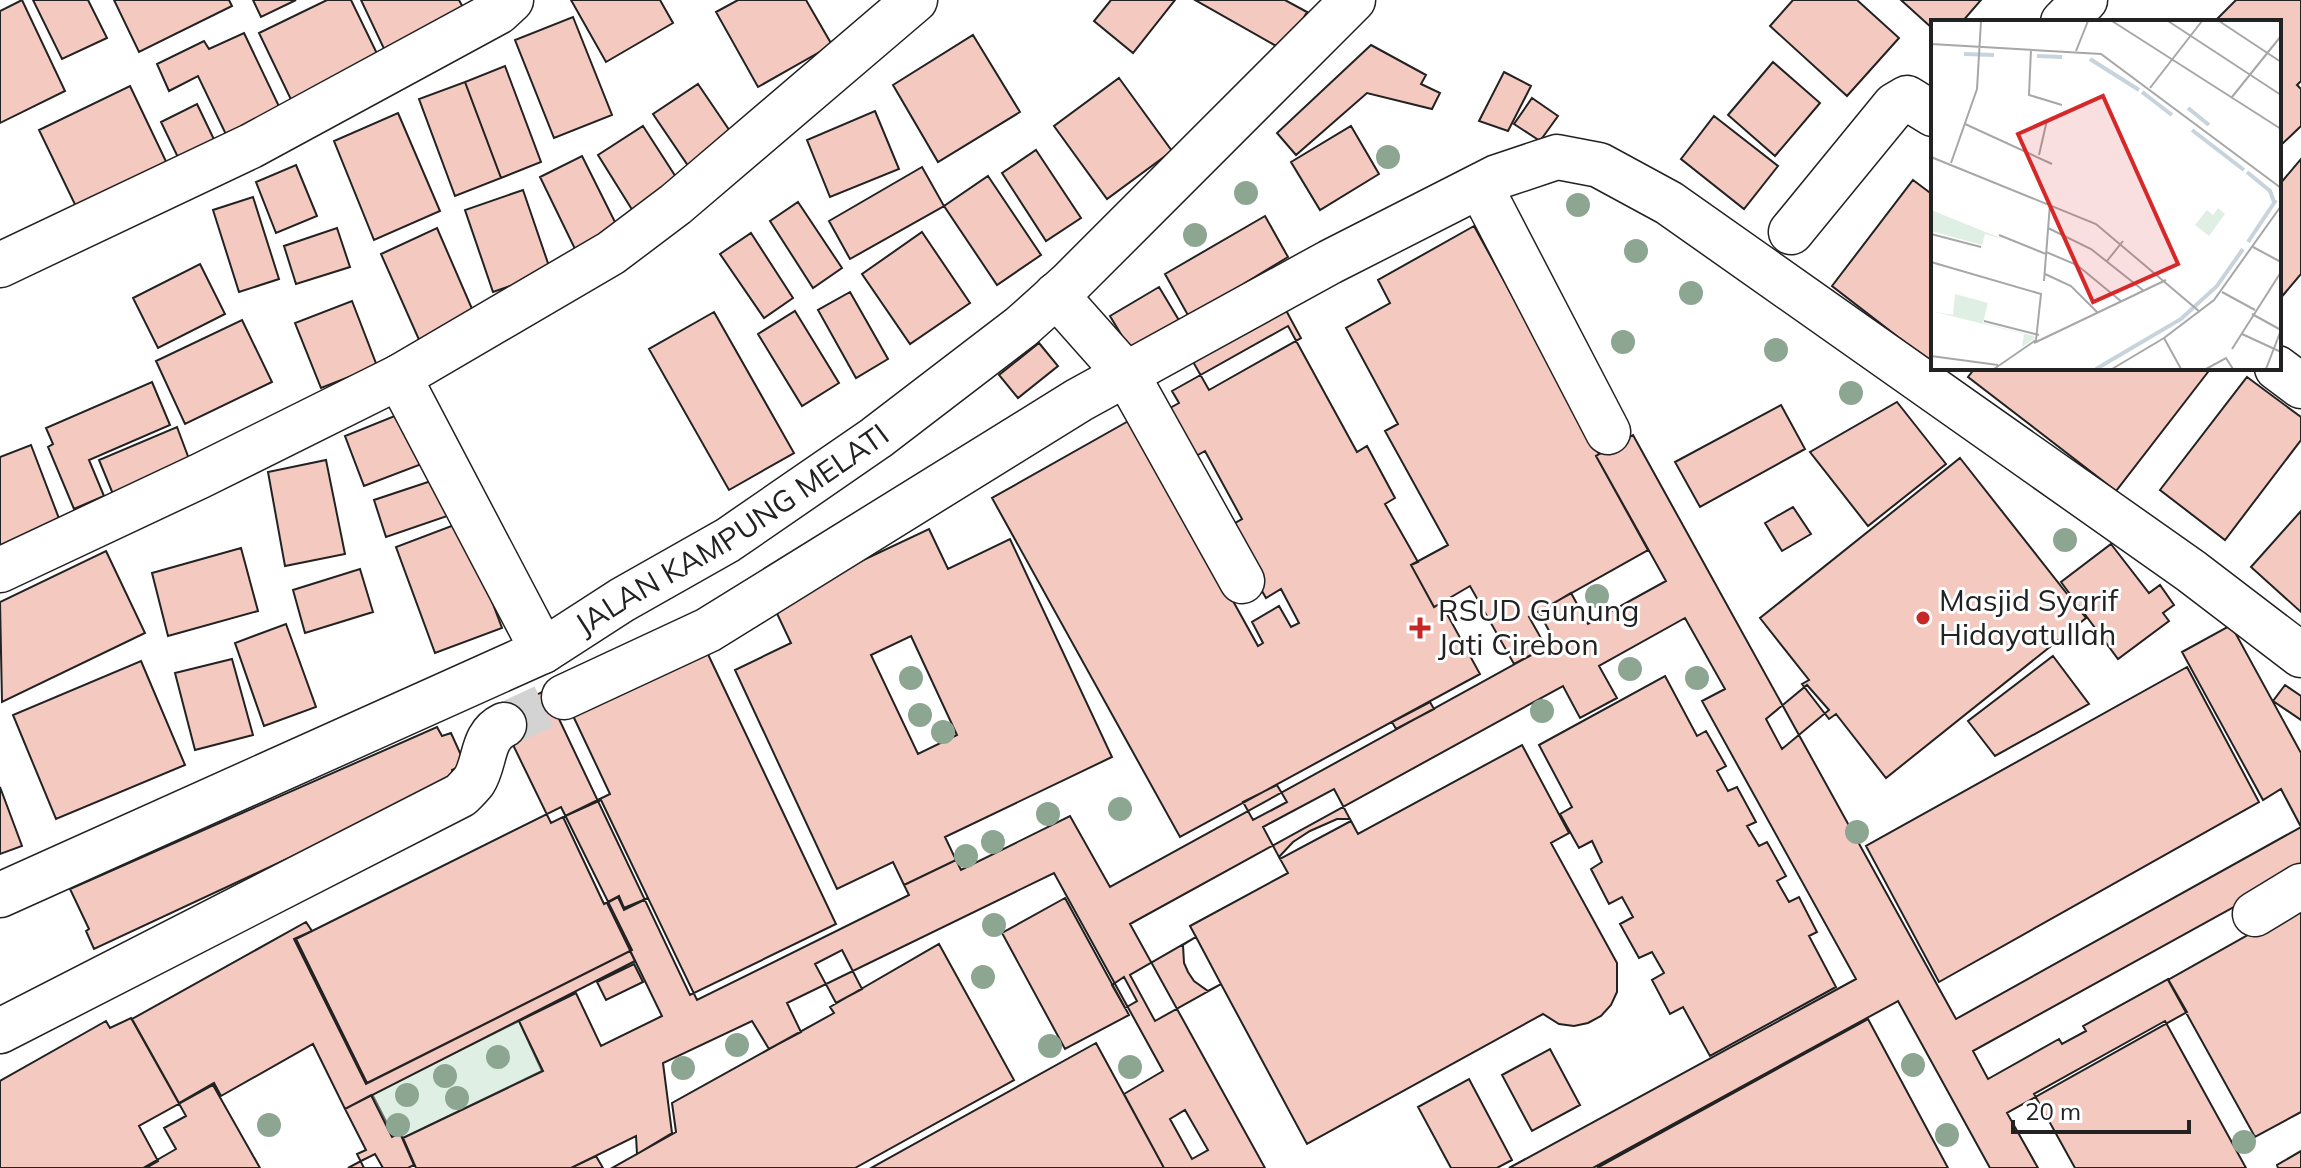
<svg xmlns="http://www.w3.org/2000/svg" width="2301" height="1168" viewBox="0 0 2301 1168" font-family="Mulish,sans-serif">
<rect width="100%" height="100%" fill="#fff"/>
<path fill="#e0efe3" stroke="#6f6f6f" stroke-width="2" d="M519,1021L542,1071L403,1138L400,1131L393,1135L372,1094Z"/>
<path fill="#f3c9c0" stroke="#222" stroke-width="2" fill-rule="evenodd" d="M22,0L65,91L0,123V11Z
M33,0H88L107,38L62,59Z
M114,0H229L232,6L139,52Z
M253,0H296L261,17Z
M327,0H351L384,68L296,110L259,33Z
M361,0H459L466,13L386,53Z
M571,0H660L673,23L606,62Z
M738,0H806L832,45L758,87L716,12Z
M1111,0H1175L1133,53L1094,21Z
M1195,0H1285L1307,12L1285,51Z
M1793,0H1857L1899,38L1847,96L1770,26Z
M1901,0H1981L1962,22H1933V29Z
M2236,0H2301V81L2297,85L2301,89V126L2279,147V22H2214Z
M573,17L612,115L554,138L515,40Z
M244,33L286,121L232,147L198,76L169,91L157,64L204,41L209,49Z
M973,35L1020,112L938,162L893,85Z
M1371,45L1426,75L1421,84L1440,93L1432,109L1367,93L1296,155L1277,133Z
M1773,62L1820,103L1775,156L1728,115Z
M505,66L541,162L501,178L465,82Z
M1504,72L1531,86L1508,131L1479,121Z
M1119,78L1172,151L1107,199L1054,126Z
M465,82L501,178L455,196L419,99Z
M698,84L736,140L691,170L653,114Z
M130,86L172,174L82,219L39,130Z
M1532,98L1558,116L1540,141L1514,124Z
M197,104L221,154L185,172L161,122Z
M875,111L899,169L830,197L807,140Z
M398,113L440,211L374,240L334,141Z
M1714,116L1778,166L1744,209L1681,159Z
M643,126L683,188L636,216L598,155Z
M1351,126L1379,174L1320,210L1291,162Z
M1036,150L1081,218L1046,241L1002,173Z
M582,156L618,228L575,249L540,177Z
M2301,159V274L2279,300V185Z
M296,165L317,216L276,233L256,182Z
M922,167L944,206L850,259L829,221Z
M988,176L1041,255L997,285L944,206Z
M1913,180L1933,195V364L1832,286Z
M523,190L551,272L493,292L465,210Z
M253,197L279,279L239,292L213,210Z
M798,202L842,268L813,288L770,221Z
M1265,216L1288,257L1245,283L1251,293L1194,326L1165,274Z
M1474,226L1599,454L1596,456L1648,550L1529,617L1546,647L1514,664L1470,586L1434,607L1411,565L1448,545L1385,431L1398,424L1346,328L1390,303L1378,280Z
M337,228L350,267L296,284L284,246Z
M437,228L476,318L420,342L381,254Z
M922,232L970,303L910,344L862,274Z
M751,233L793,298L764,318L720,254Z
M200,264L225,314L158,348L133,298Z
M1159,287L1180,322L1131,351L1110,316Z
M850,292L888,359L856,378L818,310Z
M352,301L377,366L321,388L295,323Z
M1281,301L1301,338L1209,390L1188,353Z
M795,311L839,383L802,406L758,334Z
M714,312L794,453L729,490L649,349Z
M242,320L272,382L185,424L156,361Z
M1288,326L1357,452L1367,446L1395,498L1385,504L1418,562L1411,565L1434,607L1441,603L1480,674L1180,837L992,498L1132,419L1258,646L1263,643L1252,622L1279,606L1291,627L1299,623L1281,589L1266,598L1226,528L1242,519L1205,451L1189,460L1163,412L1179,403L1172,391Z
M1039,343L1058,366L1018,398L999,375Z
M1975,368H2203L2208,372L2116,491L1968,377Z
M2247,377L2301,417V440L2225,540L2160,490Z
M152,382L170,425L89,460L104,496L74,509L48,447L53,444L46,428Z
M1897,402L1946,464L1868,526L1810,452Z
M1781,405L1805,449L1700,507L1675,462Z
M407,411L427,462L364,486L345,436Z
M177,427L192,467L115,499L99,460Z
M1633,435L1956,1019L2301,827L2281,789L2263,800L2182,652L2231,625L2301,753V870L1973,1051L1988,1079L2059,1039L2062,1044L2086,1031L2083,1026L2168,979L2187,1012L2007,1113L2038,1168H1990L1898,1001L1593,1168H1509L1856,979L1702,701L1725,689L1685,618L1599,666L1617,698L1580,718L1563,686L1130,924L1265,1168H1164L1124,1094L1163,1071L1054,873L787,1003L801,1032L769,1049L752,1021L663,1063L672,1133L637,1154L636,1136L571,1168H416L403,1138L543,1071L519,1021L576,993L601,1046L662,1016L607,903L618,897L624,910L648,898L697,1000L909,895L904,885L956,860L961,870L1070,816L1110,887L1555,642L1539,612L1571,593L1588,624L1666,581L1596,456ZM1185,1110L1208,1150L1192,1159L1170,1119Z
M31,445L63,529L0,553V457Z
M1960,458L2086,618L1886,778L1836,714L1829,719L1802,684L1809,680L1760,618Z
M326,460L345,554L285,566L268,472Z
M446,476L459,512L386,537L374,500Z
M1793,507L1811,534L1782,551L1765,523Z
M2301,511V612L2251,567Z
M462,522L502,628L435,653L396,547Z
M929,529L948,569L1010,539L1112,757L945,837L956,860L904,885L893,862L837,889L735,670L791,643L772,603ZM911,636L957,735L918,754L871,655Z
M2111,544L2149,593L2160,585L2174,605L2163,613L2169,621L2118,659L2061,582Z
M241,548L258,611L168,636L152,573Z
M106,551L145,633L2,702L0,602Z
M360,569L373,612L305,633L293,590Z
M286,624L316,707L264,726L235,643Z
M705,648L836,924L690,995L559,719Z
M2053,656L2089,704L1995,756L1968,721Z
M232,659L253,735L195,750L175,673Z
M141,661L185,765L56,819L13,715Z
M2187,667L2259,802L1939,982L1866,846Z
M1665,676L1697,736L1706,731L1726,766L1717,771L1728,791L1737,787L1756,822L1747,826L1759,846L1767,842L1786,876L1777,881L1789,902L1799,897L1817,932L1809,936L1836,987L1710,1056L1683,1007L1670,1014L1652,980L1664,973L1652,952L1639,958L1620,924L1633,917L1622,897L1609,904L1591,869L1602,862L1592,841L1579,848L1560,814L1572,807L1539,745Z
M558,684L610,794L551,823L498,714Z
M1807,685L1829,710L1782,749L1766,719Z
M2285,685L2301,696V720L2273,701Z
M1430,702L1434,709L1396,729L1392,722Z
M437,727L442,736L451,733L465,764L452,770L456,780L94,949L86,931L89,929L70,889Z
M1522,745L1569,833L1551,843L1617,963V992L1611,1005L1601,1016L1588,1023L1574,1026L1559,1024L1543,1014L1307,1144L1221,984L1208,991L1194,981L1188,972L1184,963L1183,945L1196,937L1190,926L1288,873L1279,857L1293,842L1310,831L1337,819H1350L1358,834Z
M1277,785L1287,802L1253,820L1243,802Z
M0,787L22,846L0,854Z
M1334,789L1351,821L1280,859L1263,827Z
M601,800L648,898L624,908L619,896L604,904L563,817Z
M561,807L632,950L367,1083L296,939Z
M1065,898L1129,1015L1065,1049L1002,933Z
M2301,905V1112L2255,1137L2168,980Z
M306,922L312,931L294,939L366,1084L630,951L635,961L345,1109L313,1044L221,1096L214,1083L179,1103L132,1019Z
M1196,937L1221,984L1155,1021L1130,975Z
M939,944L1014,1080L855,1168H612L676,1132L672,1103L834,1013L830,1007Z
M842,950L862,989L836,1003L815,964Z
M634,964L643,982L606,1000L597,982Z
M1124,977L1137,1001L1125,1008L1112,985Z
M131,1018L186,1116L164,1128L176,1149L143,1168H0V1081L106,1021L110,1028Z
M1868,1019L1948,1168H1597Z
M2165,1021L2246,1168H2075L2034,1094Z
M1096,1043L1164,1168H871Z
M1550,1049L1580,1105L1532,1131L1502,1075Z
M1469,1079L1512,1160L1497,1168H1451L1418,1107Z
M213,1085L260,1168H146L158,1161L139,1126Z
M371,1095L392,1137L400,1133L414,1165L408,1168H364L357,1154L366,1150L345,1109Z
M2301,1151V1168H2278L2277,1165Z
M375,1154L383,1168H348L361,1161Z
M596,1156L603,1168H571Z"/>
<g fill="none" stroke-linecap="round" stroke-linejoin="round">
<path stroke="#d3d3d3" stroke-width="44" stroke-dasharray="44 22" stroke-linecap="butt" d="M504,725L564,697"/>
<defs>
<g id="minor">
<path d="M2063,22L2085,0"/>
<path d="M1480,186L1608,432"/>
<path d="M1791,232L1895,105L1907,98L1933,114"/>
<path d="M0,265L251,146L498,12L511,0"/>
<path d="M1056,295L1127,375L1242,581"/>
<path d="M2277,368L2301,386"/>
<path d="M399,377L543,651"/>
<path d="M0,570L200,476L399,377L611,253L676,204L915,0"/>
<path d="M564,697L708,630L1079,400L1330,262L1497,177L1557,157L1599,165L1669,203L2191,571L2301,655"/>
<path id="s1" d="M0,895L543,651L622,600L728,540L876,438L1021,327L1069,284L1353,0"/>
<path d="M2255,914L2301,886"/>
<path d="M0,1031L461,795C465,791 470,786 474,781C486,762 481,736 504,725"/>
</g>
</defs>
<use href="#minor" stroke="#222" stroke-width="47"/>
<use href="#minor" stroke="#fff" stroke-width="44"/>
</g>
<g fill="#8da692">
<circle cx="1388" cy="157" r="12"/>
<circle cx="1246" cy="193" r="12"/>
<circle cx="1578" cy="205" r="12"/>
<circle cx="1195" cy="235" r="12"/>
<circle cx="1636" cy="251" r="12"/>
<circle cx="1691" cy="293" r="12"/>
<circle cx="1623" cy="342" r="12"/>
<circle cx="1776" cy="350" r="12"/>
<circle cx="1851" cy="393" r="12"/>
<circle cx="2065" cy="540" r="12"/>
<circle cx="1597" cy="596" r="12"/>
<circle cx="1630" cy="669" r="12"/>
<circle cx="911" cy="678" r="12"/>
<circle cx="1697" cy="678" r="12"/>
<circle cx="1542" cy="711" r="12"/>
<circle cx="920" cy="715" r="12"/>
<circle cx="943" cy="732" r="12"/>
<circle cx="1120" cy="809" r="12"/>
<circle cx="1048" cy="814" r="12"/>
<circle cx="1857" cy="832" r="12"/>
<circle cx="993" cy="842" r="12"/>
<circle cx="966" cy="856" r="12"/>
<circle cx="994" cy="925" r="12"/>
<circle cx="983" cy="977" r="12"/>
<circle cx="737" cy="1045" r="12"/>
<circle cx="1050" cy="1046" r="12"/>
<circle cx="498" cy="1057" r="12"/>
<circle cx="1913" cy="1065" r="12"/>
<circle cx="1130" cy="1067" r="12"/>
<circle cx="683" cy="1068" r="12"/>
<circle cx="445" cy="1076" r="12"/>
<circle cx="407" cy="1095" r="12"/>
<circle cx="457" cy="1098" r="12"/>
<circle cx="269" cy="1125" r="12"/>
<circle cx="398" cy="1125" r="12"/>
<circle cx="1947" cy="1135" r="12"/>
<circle cx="2244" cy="1142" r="12"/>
</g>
<g fill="#c62828" stroke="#fff" stroke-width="3">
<circle cx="1923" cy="618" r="8"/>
<path d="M1416 616h8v8h8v8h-8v8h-8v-8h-8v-8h8z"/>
</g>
<g text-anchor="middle" stroke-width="6" stroke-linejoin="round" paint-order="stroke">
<g font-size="30" fill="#222" stroke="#fff">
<text dy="10" stroke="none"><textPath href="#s1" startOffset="820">JALAN KAMPUNG MELATI</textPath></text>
</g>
<g font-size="30" fill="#222" stroke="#fff" text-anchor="start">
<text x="1939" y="611">Masjid Syarif<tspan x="1939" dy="34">Hidayatullah</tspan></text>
<text x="1438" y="621">RSUD Gunung<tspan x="1438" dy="34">Jati Cirebon</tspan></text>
</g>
</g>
<g transform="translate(1931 20)">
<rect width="350" height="350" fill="#fff"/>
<path d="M287,188L294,194L278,216L264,205L276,190L282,195ZM0,190L72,219L54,214L51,225L0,211ZM24,274L57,283L52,303L103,316L104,318L91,327L93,314L0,291L22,295Z" fill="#e0efe3"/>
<path fill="none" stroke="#c7d3dd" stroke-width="4" d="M33,34L63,35M106,36L131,37M159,39L208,70M211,72L241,95M257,88L278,105M261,110L313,150M316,152L339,171L343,182M317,222L345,180M165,349L250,299L286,266L312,229"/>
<path fill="none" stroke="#a7a7a7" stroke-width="2" d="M181,1L350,109M237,1L350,75M288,1L350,42M0,24L170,34L350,168M100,29L98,75L131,85M145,31L157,1M219,68L271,1M301,77L350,16M34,104L121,144M108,135L116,100M0,137L165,204L269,292M20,143L46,69L50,1M117,208L160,229L213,271M0,214L50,227M68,215L115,234M322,227L350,242M115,232L146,245L191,282M176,241L192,221M0,242L110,274L105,320L63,349M114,254L140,266L167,293M113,261L119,184M291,272L324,290M321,294L350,310M53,301L108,315M311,314L350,332M233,318L250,349M103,323L235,260M301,329L350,252M0,336L67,345M181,349L233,318L283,280L350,186M275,349L295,338L302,349M335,349L350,310"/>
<path fill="#d62828" fill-opacity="0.15" stroke="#d62828" stroke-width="4" d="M172,76L247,244L162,282L87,114Z"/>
<rect width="350" height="350" fill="none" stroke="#222" stroke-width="4"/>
</g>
<path d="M2013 1120v12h176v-12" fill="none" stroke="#222222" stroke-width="4"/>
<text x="2025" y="1120" font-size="24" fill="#222222" stroke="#ffffff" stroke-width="6" paint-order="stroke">20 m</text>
</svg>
